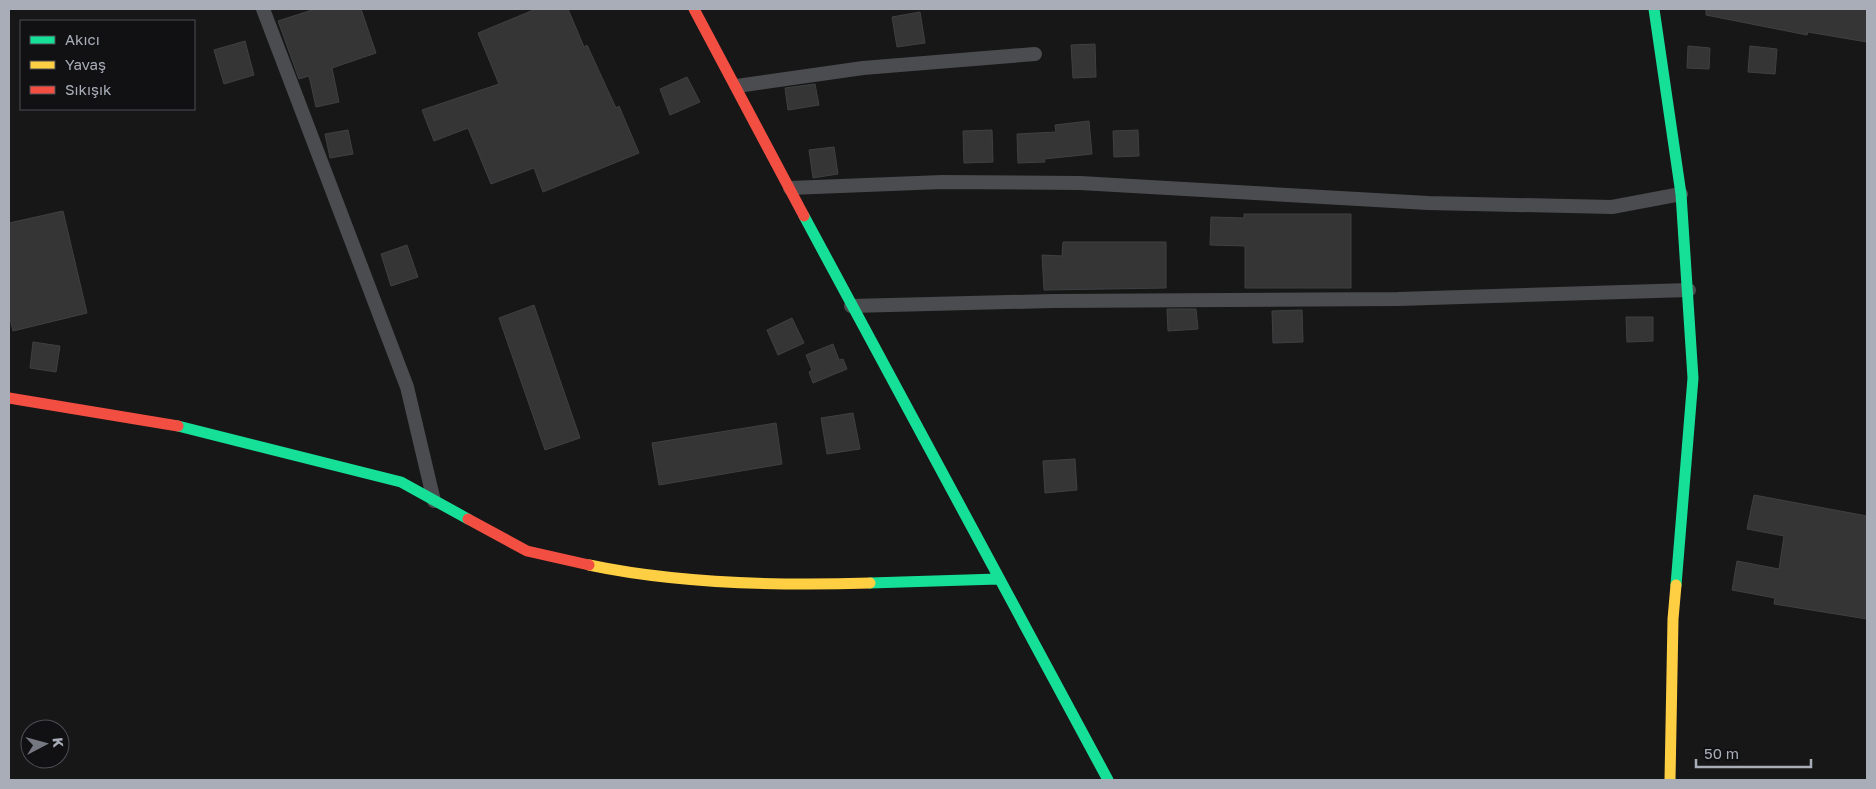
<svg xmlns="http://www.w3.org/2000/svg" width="1876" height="789" viewBox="0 0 1876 789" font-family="'Golos Text',sans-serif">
<rect width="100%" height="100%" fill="#171717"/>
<path fill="#353536" stroke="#3f4043" d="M315,9H361L376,53L332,68L339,102L316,107L309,76L299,79L278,21Z
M536,9H568L584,47L587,45L616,108L619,106L639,153L543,192L534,168L491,184L468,128L434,141L422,110L499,84L478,33Z
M1706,9H1867V42L1808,32L1807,35L1706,15Z
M920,12L925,43L897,47L892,17Z
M245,41L254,75L224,84L214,50Z
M1095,44L1096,77L1073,78L1071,45Z
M1688,46L1710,48L1709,69L1687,68Z
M1750,46L1777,49L1775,74L1748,72Z
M687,77L700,102L670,115L660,89Z
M815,84L819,105L788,110L785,88Z
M1089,121L1092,154L1044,159L1045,162L1018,163L1017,134L1056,132L1055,125Z
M348,130L353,154L330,158L325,134Z
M992,130L993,162L964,163L963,131Z
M1138,130L1139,156L1114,157L1113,131Z
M834,147L838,174L813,178L809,150Z
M63,211L87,313L13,331L9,314V223Z
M1244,214H1351V288H1245V246L1210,245L1211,217L1244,218Z
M1063,242H1166V288L1044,290L1042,255L1062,256Z
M407,245L418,277L391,286L381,254Z
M534,305L580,438L545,450L499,318Z
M1167,309H1196L1198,329L1168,331Z
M1302,310L1303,342L1273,343L1272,311Z
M1626,317H1653V341L1627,342Z
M792,318L804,343L778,355L767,330Z
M33,342L60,346L56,372L30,368Z
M833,344L839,360L843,359L847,369L813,383L809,372L812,370L806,355Z
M853,413L860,449L827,454L821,418Z
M776,423L782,464L659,485L652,443Z
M1075,459L1077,490L1045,493L1043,461Z
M1754,495L1867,516V619L1774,604L1775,598L1732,590L1737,561L1779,569L1784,536L1747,529Z"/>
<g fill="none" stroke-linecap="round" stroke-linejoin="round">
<path stroke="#4b4c50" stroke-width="14" d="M263,9L407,387L434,501
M737,86L863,68L1035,54
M790,188L942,182L1080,183L1428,203L1612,207L1681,194
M851,306L1053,301L1398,299L1689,290"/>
<path stroke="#16e098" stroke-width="11" d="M1654,9L1681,194L1693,378L1676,585
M804,216L1108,780
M178,426L401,482L468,519
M870,583L998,579"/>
<path stroke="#ffcf43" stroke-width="11" d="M589,565C679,584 778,586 870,583
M1670,780L1673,619L1676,585"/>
<path stroke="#f24e42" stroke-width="11" d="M694,9L804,216
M9,398L178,426
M468,519L527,551L589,565"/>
</g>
<rect width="1876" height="789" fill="none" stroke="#a8adb8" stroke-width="20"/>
<rect x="20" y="20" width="175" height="90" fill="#111113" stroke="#4d4f55"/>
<rect x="30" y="36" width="25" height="8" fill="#16e098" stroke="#4d4f55"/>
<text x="65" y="45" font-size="15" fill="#a8adb8">Akıcı</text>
<rect x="30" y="61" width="25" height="8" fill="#ffcf43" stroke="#4d4f55"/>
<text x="65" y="70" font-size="15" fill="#a8adb8">Yavaş</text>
<rect x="30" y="86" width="25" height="8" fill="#f24e42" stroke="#4d4f55"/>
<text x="65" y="95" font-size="15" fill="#a8adb8">Sıkışık</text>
<g transform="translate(45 744) rotate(84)"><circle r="24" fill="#111113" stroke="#4d4f55"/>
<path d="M0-4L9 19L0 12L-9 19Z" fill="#757880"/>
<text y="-8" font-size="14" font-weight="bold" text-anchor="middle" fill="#a8adb8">K</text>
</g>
<path d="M1696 759v8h115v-8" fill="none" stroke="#a8adb8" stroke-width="2.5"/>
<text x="1704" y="759" font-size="15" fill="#a8adb8" stroke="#111113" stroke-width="4" paint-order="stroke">50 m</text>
</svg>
